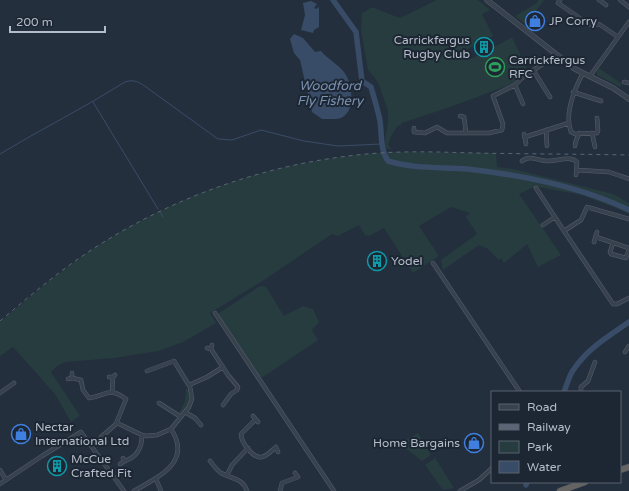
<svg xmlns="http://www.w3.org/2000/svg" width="629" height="491" viewBox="0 0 629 491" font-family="'Varela Round',sans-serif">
<rect width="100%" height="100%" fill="#242f3e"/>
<path fill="#263c3f" d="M437,0H478L490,10L482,14L493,36L459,53L461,57L467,56L471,59L502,43L512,37L528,71L516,78L515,82L507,86L447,108L402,123L400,126L398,125L390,138L388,145L392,149H387L384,146L388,123V111L378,82L368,70L361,31L362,13L371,8H374L400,18Z
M538,0H544L526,25L515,16L537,3Z
M599,68L622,84L620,87L597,75V71Z
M394,152L496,153L497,167L513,169L613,194L629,203V213L582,195L539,187L531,188L519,194L561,255L538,267L527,244L504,263L501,258L499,260L488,249L479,245L443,270L441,260L477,234L466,217L470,213L451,207L419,226L439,256L413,273L384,228L369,236L365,235L359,225L338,236L332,234L264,280L210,313L216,323L183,342L158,351L114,358L65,362L57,366L51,372L80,416L71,422L55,394L13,347L0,356V322C32,295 63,268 99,245C186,189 290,157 394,152Z
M260,286L266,287L284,316L303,306L313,309L319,322L312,330L318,340L263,377L259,376L219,316V313Z
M186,389H188C192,400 189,405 181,413H179L185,401Z
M418,433L431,455L422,461L401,445L403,441Z
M435,458L454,488L443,490L425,465Z"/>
<path fill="#394c67" d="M311,1L317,4L314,8L316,9L319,7V27L314,30L313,33L301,30L305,15L303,3Z
M294,34L303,38L315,52L321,51C328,60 342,66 347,77C354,92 355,121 332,119C329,119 325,119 322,119C319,117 315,114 312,112L300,60L294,53L290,39Z"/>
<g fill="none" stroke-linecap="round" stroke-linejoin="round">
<path stroke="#394c67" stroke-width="1" d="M93,102L158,209
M0,154C41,129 84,108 125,82C134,79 139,82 146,87L218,139L232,140L261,130L304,141L338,146L382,144
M160,212L163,217"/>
<path stroke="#394c67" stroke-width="5.5" d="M333,0L356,32L362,81L371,87C374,98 378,110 380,121C382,134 380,150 388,161C414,169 441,167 467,169C522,175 579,186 629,210
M564,392C567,385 569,375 574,369C588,348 609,336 629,322
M526,485L527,482"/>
<defs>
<path id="minor" d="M560,0L558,3L588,24L592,25L599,24L618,37
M599,0L606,5
M620,0L629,7
M533,70L550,97
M583,73C574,90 564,113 571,132L575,134L597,133L598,131L597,118
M590,76L629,22
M624,82L629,83
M515,85L523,104
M573,92L601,101
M460,116L464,117L466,133
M414,128V132L425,133L437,127L447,133H489L502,130L503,124L493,96L515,85L523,77L549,60L555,53
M546,130L547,146
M592,133L595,147
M524,134L526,144
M525,137L569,123
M575,146C575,138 579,138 579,133
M522,161C530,154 538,161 546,161C555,162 570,155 577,162L576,175
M577,170L609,172L629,179
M536,188L564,231L581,220L587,207L629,219
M543,225L555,217
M564,231L613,304H617L629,298
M596,237L629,248
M594,242L597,232
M613,243L610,252L611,254L626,258L629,250
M433,263L520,392
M215,313L334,491
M207,348L211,349L212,345
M211,349L228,375L238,387L237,390L231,394L223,405
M625,352L629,346
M109,377H113L115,375
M72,378L81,380L83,390L89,398C105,396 109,386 126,399L116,424L101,437
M68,379L72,378V373
M189,385L207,377L223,367
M112,392L113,377
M581,392V387L588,381L595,362
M0,393L14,383
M159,403L181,417
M185,412L195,418L201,425
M253,416L258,422
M255,420L241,434C241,442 253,459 262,457C267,456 272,450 276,447L278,452
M117,423L142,435L146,436L157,435L171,429L189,407L192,399L190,387L174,361L147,371
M125,461C137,457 142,447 142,435
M210,461C213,465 217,470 221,473C232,479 243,478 247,491
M120,464L125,461L123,458
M0,470L6,480
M227,475L232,465L248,448
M156,479L161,491
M0,484L42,456L81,432L124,491
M134,491C158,477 193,462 171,429
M280,491L282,483L298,477L295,473
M460,491L479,480L492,468"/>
<path id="tertiary" d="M487,0L575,69L613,88L629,99"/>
<path id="trunk" d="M620,470L629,467
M560,491L585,482"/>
</defs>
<use href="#minor" stroke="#565f6c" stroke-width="4.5"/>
<use href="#tertiary" stroke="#565f6c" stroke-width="5.5"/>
<use href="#trunk" stroke="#434c59" stroke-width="7"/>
<use href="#minor" stroke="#38414e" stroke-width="3.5"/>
<use href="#tertiary" stroke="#38414e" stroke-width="4.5"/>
<use href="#trunk" stroke="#656462" stroke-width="6"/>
<path stroke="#5a6575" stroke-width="1" stroke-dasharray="4 4" stroke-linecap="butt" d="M0,321C32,294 64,267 99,245C183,192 280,160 379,153C410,151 442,152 474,153C525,154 577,154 629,155"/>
</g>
<defs>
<symbol id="shop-ring" viewBox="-11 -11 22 22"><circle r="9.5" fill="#1d2633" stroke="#3f7fe0" stroke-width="1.5"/><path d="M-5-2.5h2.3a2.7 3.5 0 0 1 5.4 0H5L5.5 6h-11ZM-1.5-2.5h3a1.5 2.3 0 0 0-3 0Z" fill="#3f7fe0"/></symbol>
<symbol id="building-ring" viewBox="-11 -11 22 22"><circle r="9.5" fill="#1d2633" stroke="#0f9aa8" stroke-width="1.5"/><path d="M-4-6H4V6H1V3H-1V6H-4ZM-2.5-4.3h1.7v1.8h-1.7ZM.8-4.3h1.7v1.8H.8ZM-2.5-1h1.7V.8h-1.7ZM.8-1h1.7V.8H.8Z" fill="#0f9aa8"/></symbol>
<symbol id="stadium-ring" viewBox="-11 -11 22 22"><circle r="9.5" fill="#1d2633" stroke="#2e9e5b" stroke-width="1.5"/><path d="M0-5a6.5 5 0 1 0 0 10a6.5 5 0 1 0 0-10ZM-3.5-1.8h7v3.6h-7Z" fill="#2e9e5b"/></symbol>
</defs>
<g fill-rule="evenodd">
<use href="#shop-ring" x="524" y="10" width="22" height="22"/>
<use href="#building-ring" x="473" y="36" width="22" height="22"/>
<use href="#stadium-ring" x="484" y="56" width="22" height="22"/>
<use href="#building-ring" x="366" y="250" width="22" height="22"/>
<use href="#shop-ring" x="10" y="423" width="22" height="22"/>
<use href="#shop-ring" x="463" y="432" width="22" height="22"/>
<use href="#building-ring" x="46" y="455" width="22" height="22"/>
</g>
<g text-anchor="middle" stroke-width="4" stroke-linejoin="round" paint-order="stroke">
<g font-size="12" fill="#b4bcc9" stroke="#1d2633" text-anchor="start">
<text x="549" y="25">JP Corry</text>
<text x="470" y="44" text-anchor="end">Carrickfergus<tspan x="470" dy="14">Rugby Club</tspan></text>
<text x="509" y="64">Carrickfergus<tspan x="509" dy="14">RFC</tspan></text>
<text x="391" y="265">Yodel</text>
<text x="35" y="431">Nectar<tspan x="35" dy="14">International Ltd</tspan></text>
<text x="460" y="447" text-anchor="end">Home Bargains</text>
<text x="71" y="463">McCue<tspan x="71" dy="14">Crafted Fit</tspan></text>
</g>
<g font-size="13" font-style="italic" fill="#7c92b1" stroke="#1d2633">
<text x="330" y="90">Woodford<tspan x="330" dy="15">Fly Fishery</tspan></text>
</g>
</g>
<rect x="491" y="391" width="130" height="92" fill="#1d2633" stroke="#59626f"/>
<rect x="499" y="404" width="20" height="6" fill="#38414e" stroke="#59626f"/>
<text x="527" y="411" font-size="12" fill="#b4bcc9">Road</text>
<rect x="499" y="424" width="20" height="6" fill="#5a6575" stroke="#59626f"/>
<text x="527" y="431" font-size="12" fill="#b4bcc9">Railway</text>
<rect x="499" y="441" width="20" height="12" fill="#263c3f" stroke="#59626f"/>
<text x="527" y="451" font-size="12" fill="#b4bcc9">Park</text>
<rect x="499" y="461" width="20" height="12" fill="#394c67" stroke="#59626f"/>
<text x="527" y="471" font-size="12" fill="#b4bcc9">Water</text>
<path d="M10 26v6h95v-6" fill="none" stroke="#b4bcc9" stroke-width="2"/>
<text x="16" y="26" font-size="12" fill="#b4bcc9" stroke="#1d2633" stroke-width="3" paint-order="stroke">200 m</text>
</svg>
